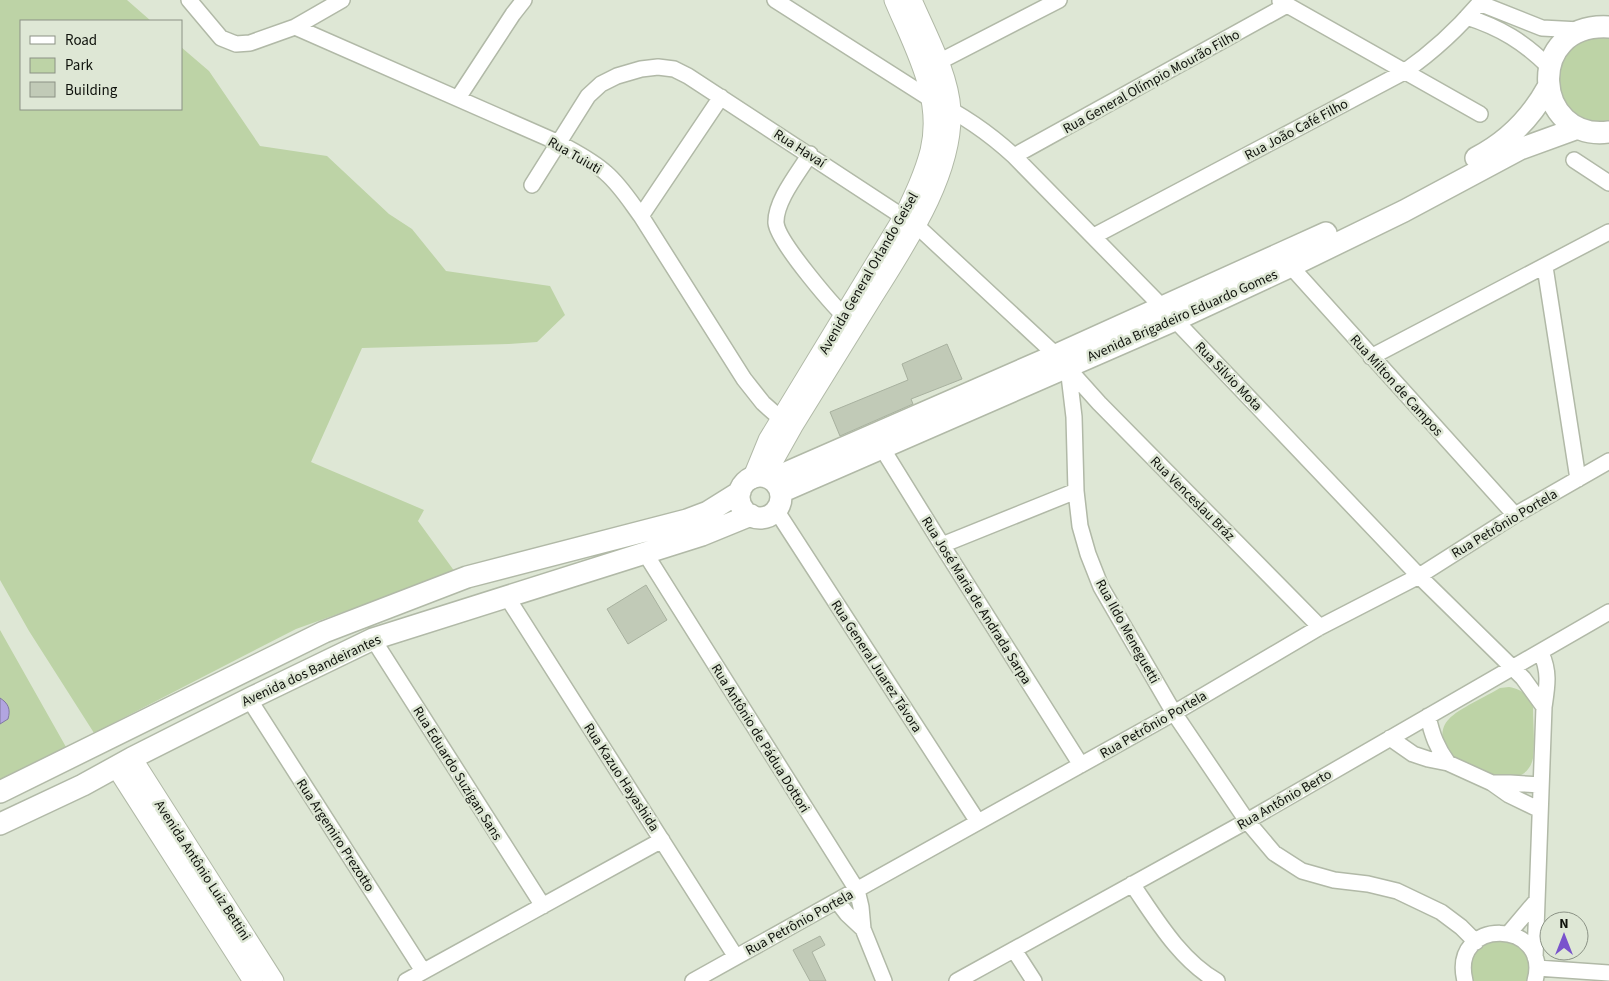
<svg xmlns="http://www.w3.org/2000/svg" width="1609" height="981" viewBox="0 0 1609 981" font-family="'Source Sans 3',sans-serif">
<rect width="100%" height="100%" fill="#dee7d5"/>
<path fill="#bdd3a6" d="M0,0H127L151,21H21V109H181V47L209,71L260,146L327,156L389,214L412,229L446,271L550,286L565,315L537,342L509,344L362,348L311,462L424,510L418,521L455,572L296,629L94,733L29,631L0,580Z
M1609,35V123L1585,121L1572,113L1557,88L1561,59L1582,38Z
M0,630L66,747L0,780Z
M1509,687C1522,689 1528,695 1533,707C1533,723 1535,741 1533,758C1530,774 1516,780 1501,778C1491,777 1465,762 1454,758C1443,748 1437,731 1449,719C1458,709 1487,696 1500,688Z
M1500,939C1529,950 1529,951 1528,981H1473C1464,956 1478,944 1500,939Z"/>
<path fill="#b2a5e0" stroke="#8179a0" d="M0,698C8,703 11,709 8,719L0,724Z"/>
<path fill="#c1cab7" stroke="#a8b19f" d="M947,344L962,379L911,399L913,404L840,436L830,412L908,380L902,364Z
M646,585L667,620L628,644L607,609Z
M820,936L825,945L812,952L826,981H810L793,950Z"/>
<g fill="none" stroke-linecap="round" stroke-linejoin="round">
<defs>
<path id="minor" d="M189,0L221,38L236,44L250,43L295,27L342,0
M775,0L932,100C963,115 989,133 1014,156L1175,320L1419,576L1523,678L1544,707
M1280,1L1480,114
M1479,3L1542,28L1580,30
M1467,17C1501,28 1524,42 1549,67
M295,27L559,143C575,152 592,160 606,173C620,185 630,201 641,216L744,379L763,403L781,419
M929,67L1059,0
M458,98L513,14L524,0
M810,154C799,172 775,201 776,223C778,242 836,310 852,323
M1014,156L1287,5
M1574,160L1609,183
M532,185L588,96L601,84L617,76L641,69L658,67L674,69L688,76L917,226L1056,355L1099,403L1320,627
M641,216L721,97
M1094,236L1404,72C1434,51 1459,28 1482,0
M1285,260L1515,515
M1545,267L1578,479
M1371,357L1609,232
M1068,367L1074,417L1076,491L1080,526L1088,554L1101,587L1174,713L1247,821L1274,853L1302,871L1334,880L1368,884L1397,891L1441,912L1461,927L1476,942
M877,440L942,545L1081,765
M776,510L978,822
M942,545L1076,491
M645,553L857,890L861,907L863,929L884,981
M507,597L736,957
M373,639L543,906
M249,699L423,971
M1428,716C1432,735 1437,748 1448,763
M1390,738L1413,754L1428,759L1448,763L1492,783L1509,795L1540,810
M1492,783H1510L1541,785
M1132,884C1156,919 1180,960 1217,981
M837,901L847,914L863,929
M1509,933L1537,900
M1014,950L1034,981
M1535,957L1544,707C1547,687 1550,672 1541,653
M1537,968L1609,973
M406,981L662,840
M693,981L1174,713L1320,627L1419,576L1515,515L1609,461
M957,981L1247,821L1609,612
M1465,981C1449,916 1552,919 1535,981"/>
<path id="tertiary" d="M767,477L775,458L793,426C819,384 845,342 871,300C904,247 954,175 951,110C949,74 926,33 912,0
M752,479L768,440L904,216C914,195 924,174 930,151C943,97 914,48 894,0
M132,758L274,981
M116,767L253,981"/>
<path id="secondary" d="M1609,27C1524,22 1533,142 1609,132
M1476,158C1507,142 1531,118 1548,87
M739 497a21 21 0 1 1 42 0a21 21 0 1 1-42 0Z
M772,479L1056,355L1326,233
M781,492L1175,320L1289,267L1404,211L1520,149L1578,128
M0,792L324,632L467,577L687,520L708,512L740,492
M0,824L83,785L132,758L253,697L373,639L702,535L751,515"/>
</defs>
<use href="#minor" stroke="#b1b9a7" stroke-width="18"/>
<use href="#tertiary" stroke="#b1b9a7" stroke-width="21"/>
<use href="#secondary" stroke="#b1b9a7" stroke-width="24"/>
<use href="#minor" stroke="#fff" stroke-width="15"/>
<use href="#tertiary" stroke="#fff" stroke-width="19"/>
<use href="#secondary" stroke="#fff" stroke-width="21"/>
</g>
<g text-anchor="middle" stroke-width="5" stroke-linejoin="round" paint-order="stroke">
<g font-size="14" fill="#0f120c" stroke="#dee7d5">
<text transform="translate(1151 81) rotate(-29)" y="5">Rua General Olímpio Mourão Filho</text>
<text transform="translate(1296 129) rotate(-28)" y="5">Rua João Café Filho</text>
<text transform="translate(800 148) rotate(33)" y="5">Rua Havaí</text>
<text transform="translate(575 155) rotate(30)" y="5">Rua Tuiuti</text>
<text transform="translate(868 273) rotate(-60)" y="5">Avenida General Orlando Geisel</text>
<text transform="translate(1182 315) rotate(-24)" y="5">Avenida Brigadeiro Eduardo Gomes</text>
<text transform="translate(1229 376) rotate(46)" y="5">Rua Silvio Mota</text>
<text transform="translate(1397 385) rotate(48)" y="5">Rua Milton de Campos</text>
<text transform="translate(1193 498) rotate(45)" y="5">Rua Venceslau Bráz</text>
<text transform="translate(1504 523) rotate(-31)" y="5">Rua Petrônio Portela</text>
<text transform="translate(977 600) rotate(58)" y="5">Rua José Maria de Andrada Sarpa</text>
<text transform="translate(1128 631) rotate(61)" y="5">Rua Ildo Meneguetti</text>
<text transform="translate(877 666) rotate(57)" y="5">Rua General Juarez Távora</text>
<text transform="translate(311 670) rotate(-25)" y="5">Avenida dos Bandeirantes</text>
<text transform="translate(1153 724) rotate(-30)" y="5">Rua Petrônio Portela</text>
<text transform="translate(761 738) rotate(58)" y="5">Rua Antônio de Pádua Dottori</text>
<text transform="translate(458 773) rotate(58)" y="5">Rua Eduardo Suzigan Sans</text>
<text transform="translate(622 777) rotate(57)" y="5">Rua Kazuo Hayashida</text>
<text transform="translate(1284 799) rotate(-30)" y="5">Rua Antônio Berto</text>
<text transform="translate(336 835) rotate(57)" y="5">Rua Argemiro Prezotto</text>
<text transform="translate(203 870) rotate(57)" y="5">Avenida Antônio Luiz Bettini</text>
<text transform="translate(799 922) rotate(-29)" y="5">Rua Petrônio Portela</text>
</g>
</g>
<rect x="20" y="20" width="162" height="90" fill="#dee7d5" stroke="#8b9285"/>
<rect x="30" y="36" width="25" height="8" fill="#ffffff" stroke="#8b9285"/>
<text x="65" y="45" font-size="15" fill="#0f120c">Road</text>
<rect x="30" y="58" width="25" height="15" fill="#bdd3a6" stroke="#8b9285"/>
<text x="65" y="70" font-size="15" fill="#0f120c">Park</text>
<rect x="30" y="82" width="25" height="15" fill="#c1cab7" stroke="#8b9285"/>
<text x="65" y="95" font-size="15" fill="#0f120c">Building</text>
<g transform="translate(1564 936)"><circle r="24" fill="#dee7d5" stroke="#8b9285"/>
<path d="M0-4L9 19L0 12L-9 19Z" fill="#7953cc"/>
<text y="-8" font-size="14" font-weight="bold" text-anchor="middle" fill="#0f120c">N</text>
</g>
</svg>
